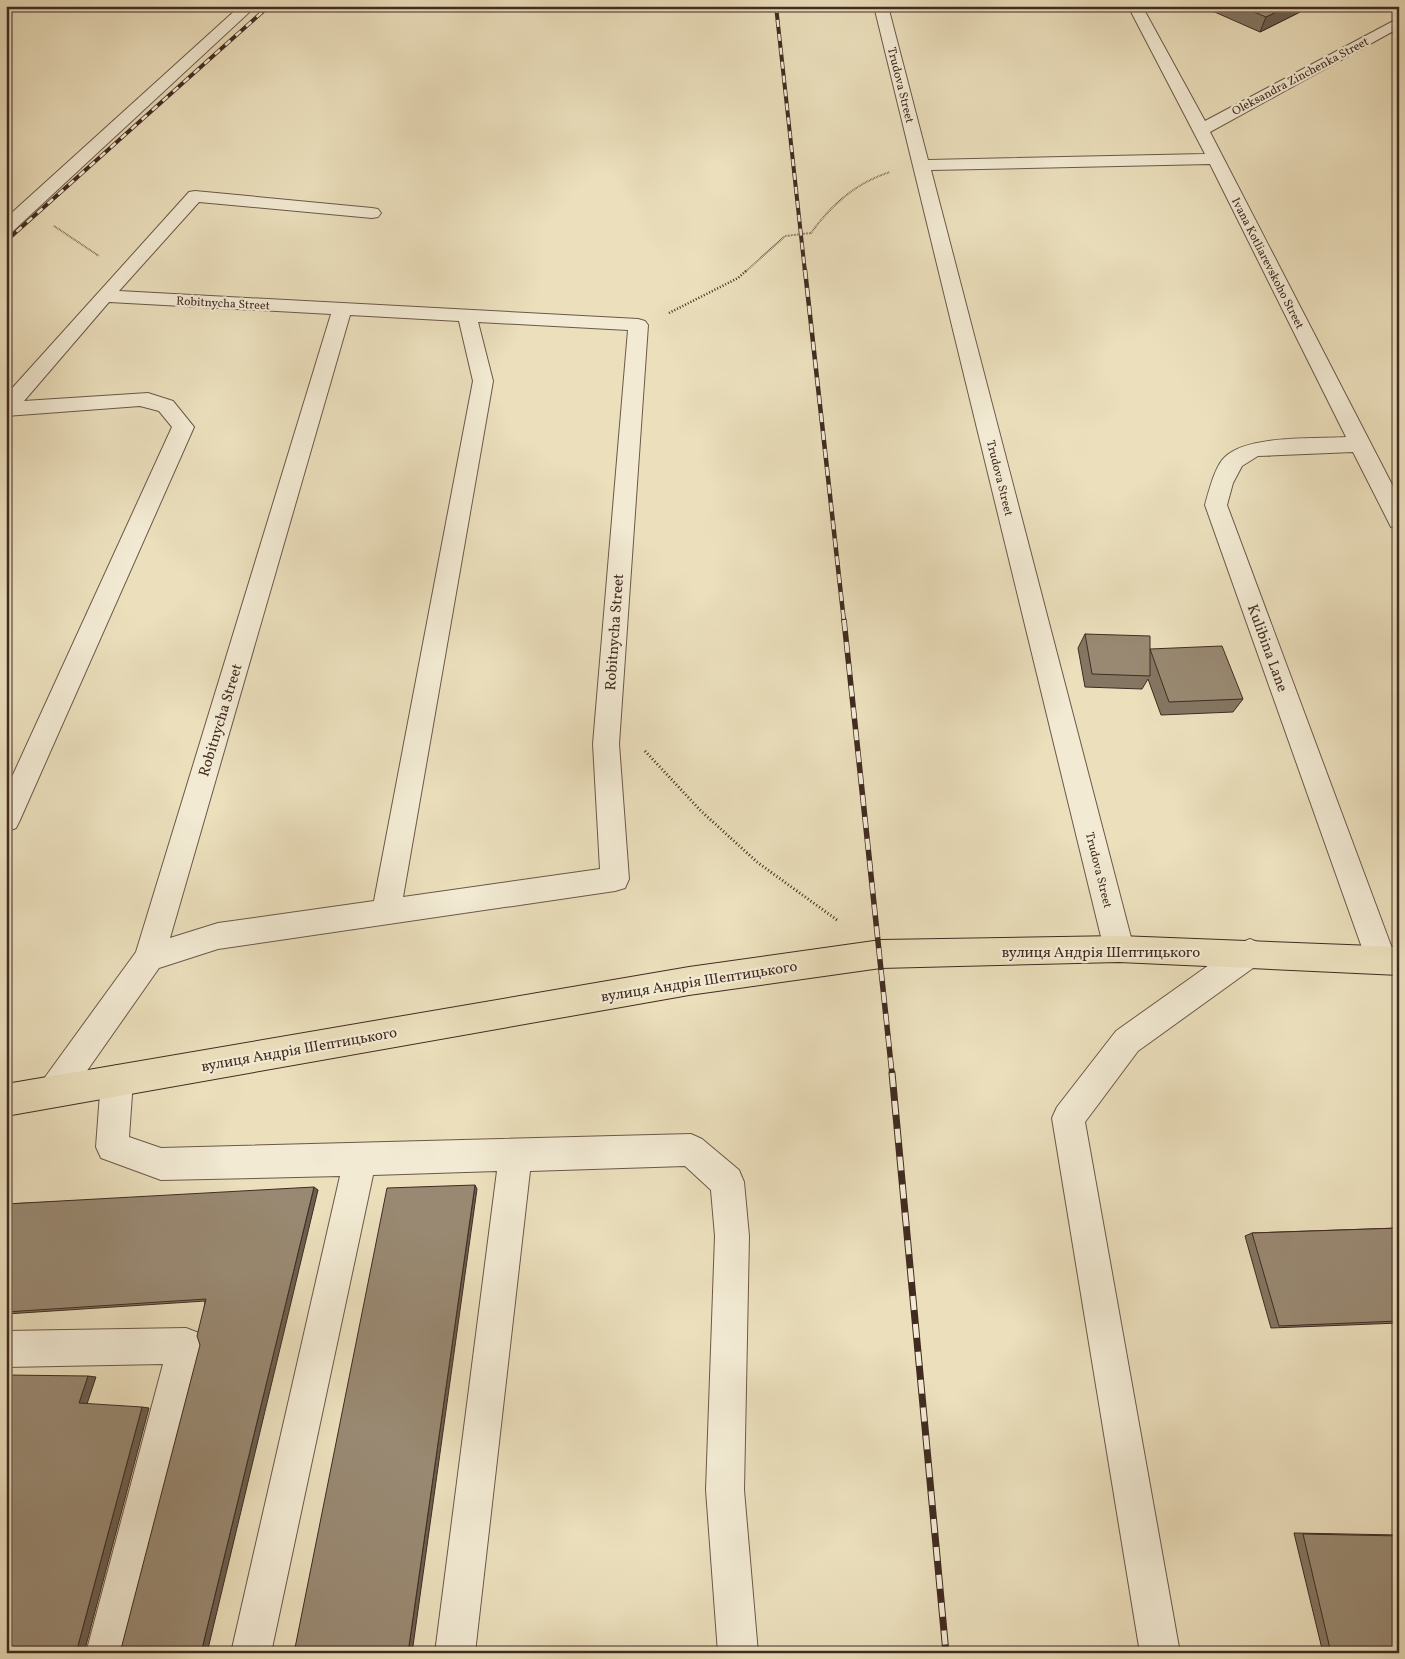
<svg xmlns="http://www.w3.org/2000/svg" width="1405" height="1659" viewBox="0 0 1405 1659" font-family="Vollkorn,serif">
<rect width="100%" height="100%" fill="#ebdfbc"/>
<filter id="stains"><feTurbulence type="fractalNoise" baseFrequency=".004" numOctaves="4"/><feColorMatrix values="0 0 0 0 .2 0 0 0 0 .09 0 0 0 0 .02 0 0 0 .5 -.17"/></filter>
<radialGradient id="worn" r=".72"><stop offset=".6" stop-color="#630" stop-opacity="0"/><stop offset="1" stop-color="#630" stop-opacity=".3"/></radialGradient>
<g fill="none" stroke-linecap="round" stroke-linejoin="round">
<defs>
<path id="minor" d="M240,6H256L12,232L6,233V218Z
M874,6H888L928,160L1205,154L1128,6H1142L1205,121L1399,18V28L1210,132L1399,498V529L1391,527L1353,452L1258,456L1242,466L1233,483L1227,505L1396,959L1391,969L1381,973L1371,969L1366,959L1205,505C1209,491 1215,465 1226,456C1249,435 1315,439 1346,437L1210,164L931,170L1134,949L1129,959L1119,962L1109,959L1104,949Z
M195,191L372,208L378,209L381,213L378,217L372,218L199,202L119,291L638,319L645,321L648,325L619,744L629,879L625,888L615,891L218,949L159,968L65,1102L54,1107L43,1102L38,1091L43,1080L136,952L331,314L109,302L24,401L148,393L173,401L194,427L20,820L16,828L6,832V790L172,427L159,411L140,406L6,416V395L189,192ZM350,315L459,321L473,381L374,901L218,923L170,938ZM478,322L628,330L593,744L600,869L403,897L493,381Z
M1250,939L1260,943L1265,953L1260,963L1138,1051L1085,1122L1180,1653H1140L1052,1118L1057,1107L1116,1031L1240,943Z
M117,1065L128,1069L133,1080L129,1137L161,1148L691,1134L702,1139L739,1170L744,1182L749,1236L744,1490L758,1653H718L706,1490L715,1236L711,1190L685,1166L530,1171L475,1653H435L497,1171L373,1175L271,1653H231L340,1176L161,1180L101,1158L96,1147L101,1080L106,1069Z
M186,1328L199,1333L204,1346L126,1653H86L163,1364L6,1367V1331Z"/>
<path id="major" d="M1119,936L1399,947V975L1119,962L881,968L689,995L6,1116V1084L689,967L881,940Z"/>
</defs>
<use href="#minor" stroke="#6c5848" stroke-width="2"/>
<use href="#major" stroke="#412b21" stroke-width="2"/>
<path stroke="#412b21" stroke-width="2" stroke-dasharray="0.5 1" stroke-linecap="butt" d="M54,226L99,256
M745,272L785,236L811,233C832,204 856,183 890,172"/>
<path stroke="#412b21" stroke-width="2.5" stroke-dasharray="1 2" stroke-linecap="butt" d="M669,313L738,278L747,270"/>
<path stroke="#412b21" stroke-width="3" stroke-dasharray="1 2.5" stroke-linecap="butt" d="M645,751L701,811L757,862L837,920"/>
<use href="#minor" fill="#f2ead3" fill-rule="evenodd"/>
<use href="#major" fill="#ebdfbc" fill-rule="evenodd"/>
<defs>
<path id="rail-far3" d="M776,6L805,272
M6,241L269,6"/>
<path id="rail-far2" d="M805,270L844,622"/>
<path id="rail-far1" d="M844,620L892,1074"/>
<path id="rail" d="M892,1073L946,1653"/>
</defs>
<use href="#rail-far3" stroke="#412b21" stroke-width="4"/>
<use href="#rail-far2" stroke="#412b21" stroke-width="4.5"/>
<use href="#rail-far1" stroke="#412b21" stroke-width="5.5"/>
<use href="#rail" stroke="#412b21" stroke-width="7"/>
<use href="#rail-far3" stroke="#f2ead3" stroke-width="2.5" stroke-dasharray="7" stroke-linecap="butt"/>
<use href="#rail-far2" stroke="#f2ead3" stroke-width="3" stroke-dasharray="9" stroke-linecap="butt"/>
<use href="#rail-far1" stroke="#f2ead3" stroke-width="4" stroke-dasharray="11" stroke-linecap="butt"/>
<use href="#rail" stroke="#f2ead3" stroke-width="5" stroke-dasharray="14" stroke-linecap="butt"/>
</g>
<path fill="#847662" stroke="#412b21" d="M1201,6H1312L1260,32Z
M1085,634L1150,650V649L1243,699L1233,712L1161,715L1148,679L1142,689L1085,687L1078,648Z
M318,1190L200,1345L205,1301L6,1314V1204Z
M1399,1228V1323L1271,1328L1245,1236L1252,1233Z
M1294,1533L1399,1535V1653H1323Z"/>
<path fill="#6b6050" stroke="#412b21" d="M1288,6H1312L1260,32L1266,17Z
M475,1185L477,1189L412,1653H408Z
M314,1187L318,1190L207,1653H201Z
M88,1376L96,1377L87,1404L79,1403Z
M142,1407L149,1408L84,1653H76Z"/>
<path fill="#998972" stroke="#412b21" d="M1240,6H1288L1266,17Z
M1085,634L1150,636V676L1092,674Z
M1222,646L1243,699L1169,702L1150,649Z
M475,1185L408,1653H294L387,1188Z
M314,1187L201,1653H120L200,1345L197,1336L206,1299L6,1312V1204Z
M1399,1228V1321L1279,1326L1252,1233Z
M6,1375L88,1376L79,1403L142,1407L76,1653H6Z
M1303,1534L1399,1536V1653H1331Z"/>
<g text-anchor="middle" stroke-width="4.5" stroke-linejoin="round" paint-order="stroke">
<g font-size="12" fill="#412b21" stroke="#f2ead3">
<text transform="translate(1300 76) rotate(-28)" y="4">Oleksandra Zinchenka Street</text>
<text transform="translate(901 85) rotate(76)" y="4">Trudova Street</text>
<text transform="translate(1268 263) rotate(63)" y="4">Ivana Kotliarevskoho Street</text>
<text transform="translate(223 303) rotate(3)" y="4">Robitnycha Street</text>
<text transform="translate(1000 478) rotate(76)" y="4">Trudova Street</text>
<text transform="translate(1099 870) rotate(76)" y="4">Trudova Street</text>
</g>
<g font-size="15" fill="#412b21" stroke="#f2ead3">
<text transform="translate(614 632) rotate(-86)" y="5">Robitnycha Street</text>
<text transform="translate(1268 648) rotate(70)" y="5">Kulibina Lane</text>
<text transform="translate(220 720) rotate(-73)" y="5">Robitnycha Street</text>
<text x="1101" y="957">вулиця Андрія Шептицького</text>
<text transform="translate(699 981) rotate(-9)" y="5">вулиця Андрія Шептицького</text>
<text transform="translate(299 1049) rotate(-10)" y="5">вулиця Андрія Шептицького</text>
</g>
</g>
<rect width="1405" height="1659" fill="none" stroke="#ebdfbc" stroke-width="25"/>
<rect x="8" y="8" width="1390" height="1644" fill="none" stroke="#412b21" stroke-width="2.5"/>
<rect x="12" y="12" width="1380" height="1634" fill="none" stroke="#412b21"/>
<rect width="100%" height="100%" filter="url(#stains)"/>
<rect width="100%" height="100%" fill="url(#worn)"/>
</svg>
